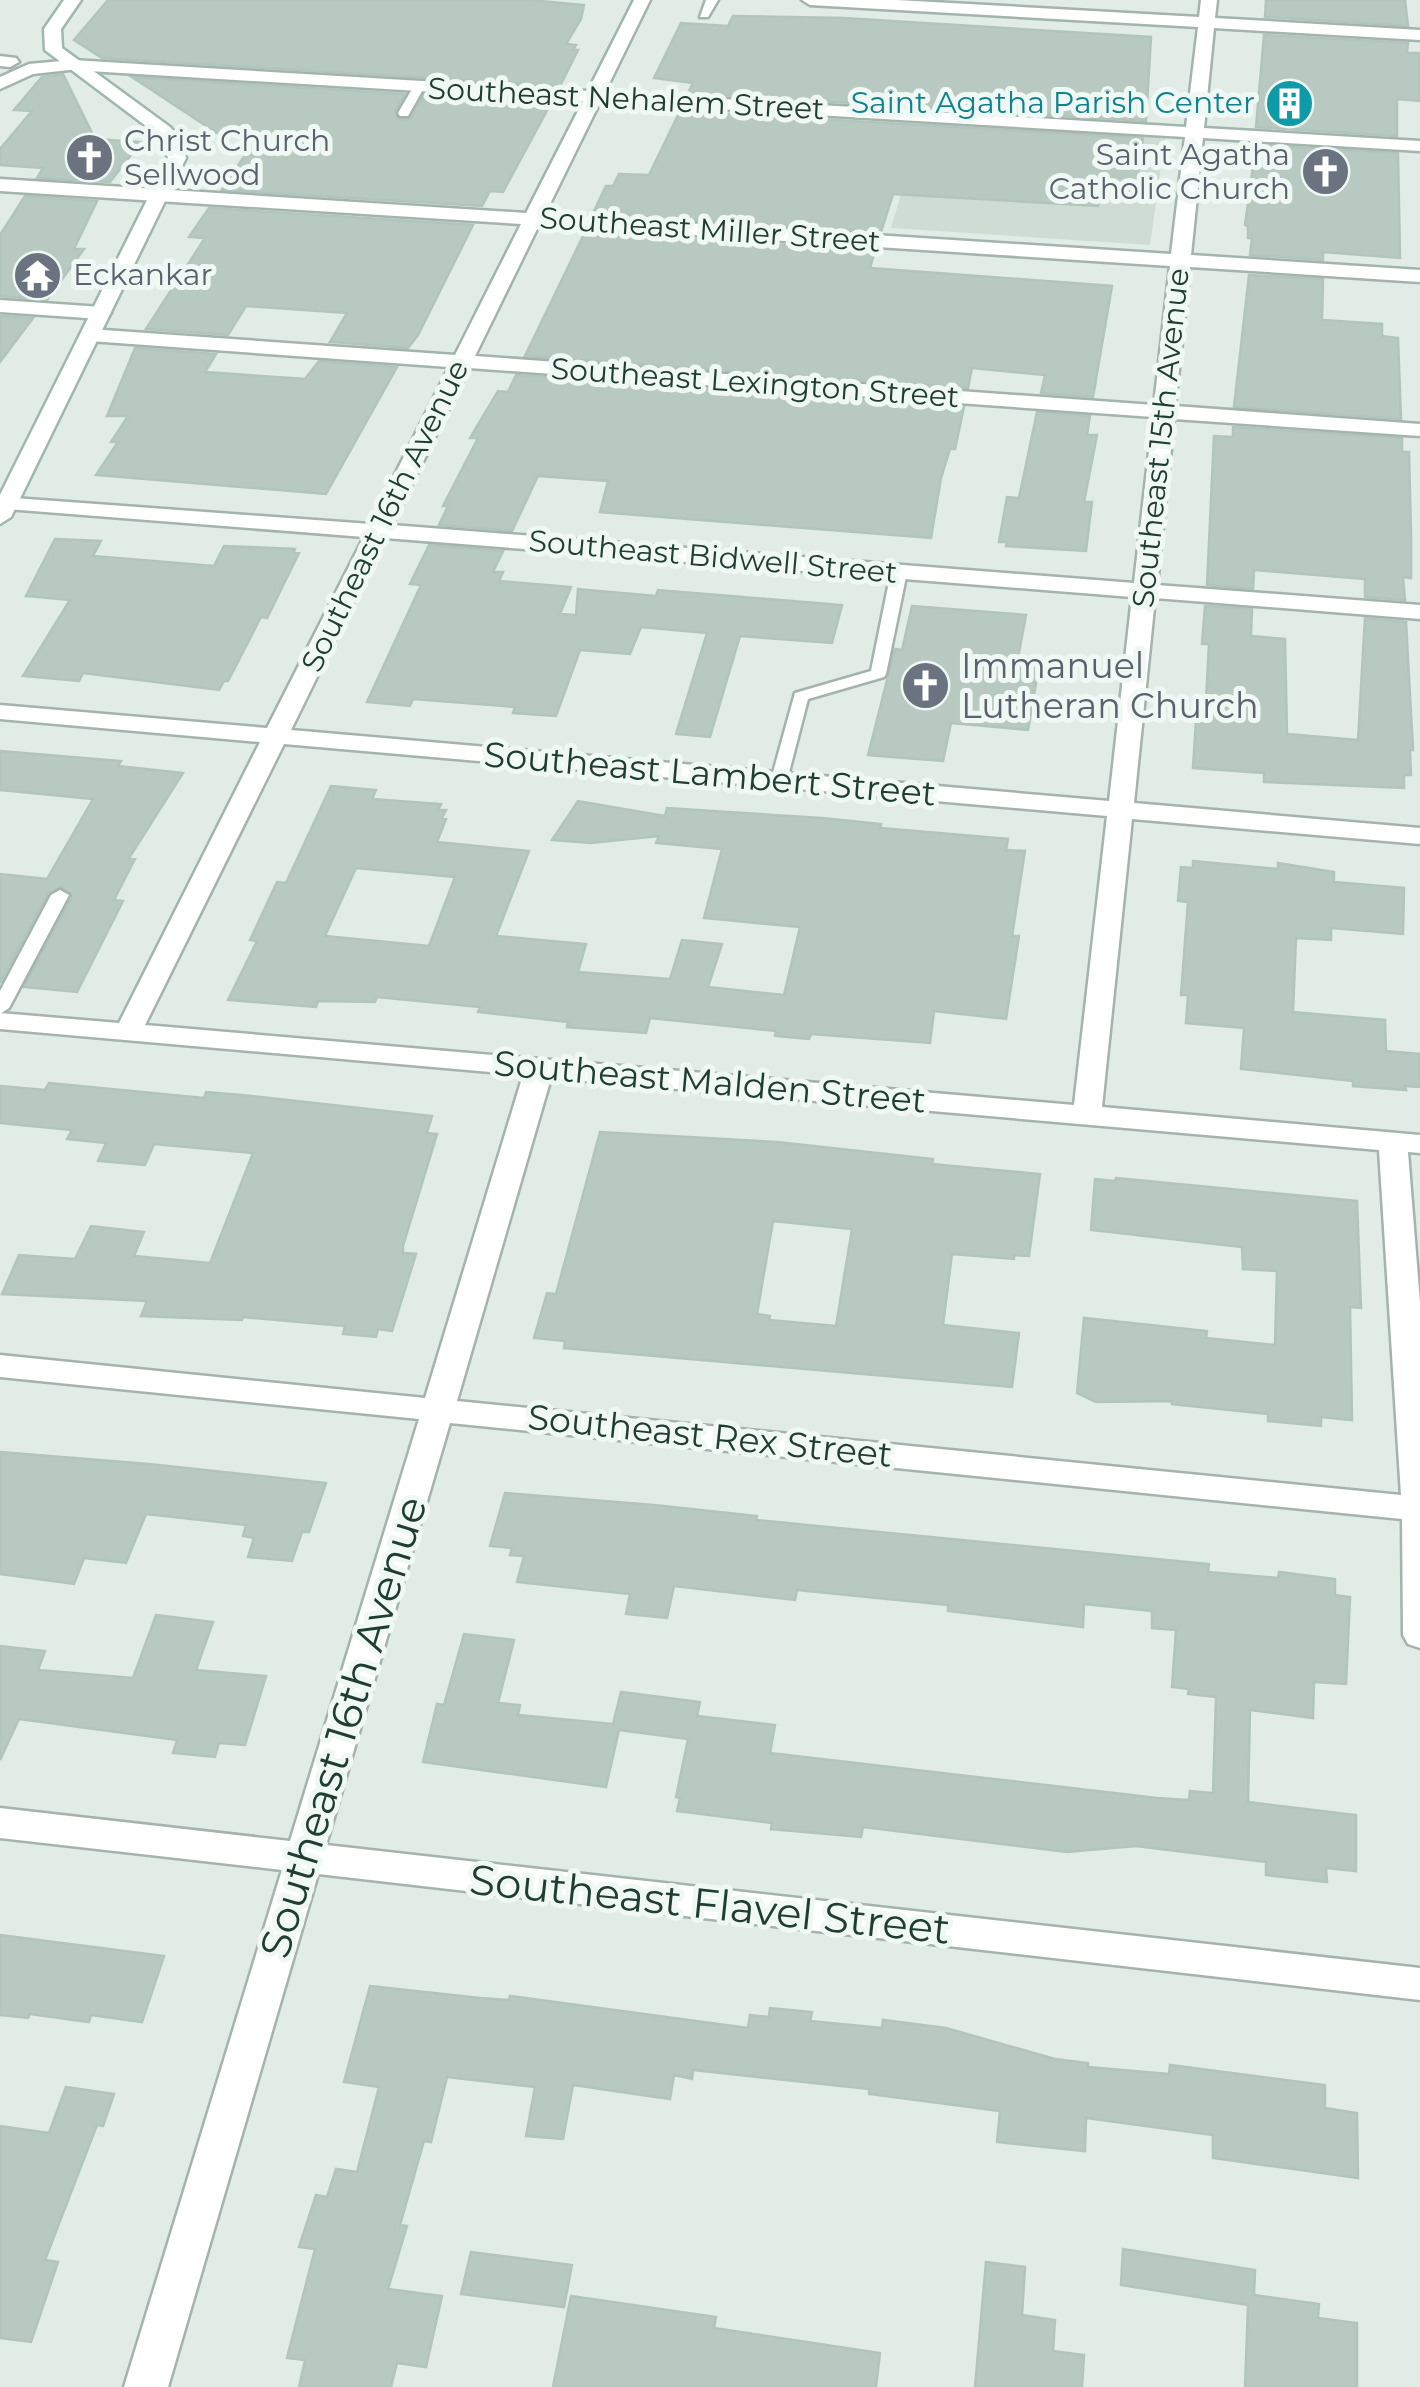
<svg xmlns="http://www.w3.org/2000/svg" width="1420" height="2387" viewBox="0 0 1420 2387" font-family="Montserrat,sans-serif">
<rect width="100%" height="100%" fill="#e0ece5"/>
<path fill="#cedcd4" d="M922,123L1165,138L1150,245L891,228Z"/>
<path fill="#b8c9c1" stroke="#b2c5bc" stroke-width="2.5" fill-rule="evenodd" d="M108,0H529L584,5L581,19L566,44L576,45L573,50H578L560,86L102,58L74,40Z
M1266,0H1405L1408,26L1265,17Z
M733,16L844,18L1151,37L1146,121L688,93L693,83L654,78L681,23L728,26Z
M1264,35L1408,43L1407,53H1420V101L1397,99V136L1256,127Z
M63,74L95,139L141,142L110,182L37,178L43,168L0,165V149L32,111L14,110L42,77Z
M132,77L405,94L395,111L400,120L411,118L424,95L551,103L503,192L490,191L482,206L222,190L247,152L239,145L246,135L217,133Z
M680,111L1143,138L1136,190L1101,188L1098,206L893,194L881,232L593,213L606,186H613L619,174L649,175Z
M1256,145L1398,153L1400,258L1323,252V260L1250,255L1252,238H1248V226L1245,225Z
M25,196L97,201L74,249H84L47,300L0,296V235Z
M209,208L473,225L418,335L408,348L330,342L347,313L246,306L228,335L146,329L205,238L189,237Z
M585,232L875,251L870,268L1112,286L1093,397L1041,393L1045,375L972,368L968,388L525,356Z
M1249,275L1323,279L1322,320L1382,324V336L1398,338L1401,419L1234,407Z
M0,316L33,318L0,362Z
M135,348L216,354L205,372L305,379L319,361L397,367L326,494L96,475L118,442H111L128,416H107Z
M516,375L964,407L955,449H950L941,478L931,538L600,512L608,481L538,476L512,531L439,525L448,506H443L478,438H470L498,391L508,392Z
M1037,412L1090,416L1087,435H1097L1084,502H1092L1086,551L1006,546L1007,542H999L1007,497L1019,498Z
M1233,427L1402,438V452H1409L1411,533V578L1403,577L1405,600L1365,597V579L1254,570L1253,589L1207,585L1214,436L1233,437Z
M55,539L101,541L93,556L214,566L224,546L295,549L294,552L299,553L267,618L261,617L228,681H224L219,690L83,673L79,681L23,676L70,600L26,596Z
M429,545L503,551L493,572H503L499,581L571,587L560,614L576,615L578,589L656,596L658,590L842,605L832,643L740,636L710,737L676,734L707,633L641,627L630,654L580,650L556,716L513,713L515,707L413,699L410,706L367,702L421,585L410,584Z
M912,606L1026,615L1018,658L1040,660L1028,730L951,723L943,761L868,755L895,649L902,650Z
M1205,606L1252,609L1251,636L1285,639L1287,734L1358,740L1365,618L1406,622L1413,750H1410L1411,775H1404V788L1264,782V773L1193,768L1196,721L1205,719L1209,644H1202Z
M0,751L121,761L118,766L183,773L129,858L135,859L114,900L123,901L77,992L24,987L72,897L62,887L48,893L0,983V874L47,879L93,799L0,790Z
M331,786L376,790L372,799L441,804L438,810H446L442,818L446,819L437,842L529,851L496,936L586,944L578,972L670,979L682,940L722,944L708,987L784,995L800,927L704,918L722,849L656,843L659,836L591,843L552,840L578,801L665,816L667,808L822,818L881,824L880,828L1008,839L1006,850L1025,851L1012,936H1019L1006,1019L934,1011L930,1043L811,1034L809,1039L775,1036L776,1031L650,1018L646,1033L567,1027L568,1022L478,1012L480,1007L377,997L375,1002L318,1001L316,1007L228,1000L257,941L250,940L277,882L286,883ZM356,868L455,877L429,946L325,936Z
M1193,861L1278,869V863L1334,872V882L1404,888L1403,934L1331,928V940L1296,938L1293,1012L1385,1020L1386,1051L1420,1054V1087L1405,1086L1406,1090L1353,1086V1081L1241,1069L1244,1028L1186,1023L1188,995H1181L1188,902L1178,901L1181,867L1193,868Z
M49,1083L204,1098L206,1092L242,1095L432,1116L427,1133L437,1134L403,1246V1253L416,1254L392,1331L378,1329L376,1337L343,1334L345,1326L243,1317L242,1320L141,1316L147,1301L2,1294L19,1255L75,1259L91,1226L144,1232L134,1256L210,1263L253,1153L154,1144L145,1165L98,1161L106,1143L67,1139L72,1130L0,1123V1086L45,1090Z
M600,1132L777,1142L933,1159L932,1164L1040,1174L1029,1256L1014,1255V1259L952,1254L943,1325L1019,1333L1012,1387L564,1348L565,1341L534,1338L547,1293L556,1294ZM773,1221L852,1229L836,1326L769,1320L770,1316L757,1314Z
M1116,1178L1357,1201L1361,1308L1350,1307L1352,1420L1321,1417V1426L1268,1421V1414L1172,1404V1401L1096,1402L1077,1393L1084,1318L1207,1331L1206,1338L1275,1345L1277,1271L1243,1269L1242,1247L1091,1230L1095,1179L1115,1181Z
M0,1452L149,1464L326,1483L309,1532H302L292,1561L248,1557L254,1538L243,1536L246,1525L146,1514L126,1563L84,1558L74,1584L0,1574Z
M505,1493L654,1505L757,1516L756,1520L1209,1564L1208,1572L1278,1578L1279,1572L1335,1579V1595L1350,1597L1346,1684L1314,1682L1313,1718L1250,1710L1248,1802L1356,1815V1871L1326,1868L1327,1882L1266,1875V1862L1136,1846L1067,1852L863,1827L861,1837L771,1829L772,1823L677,1811L680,1798L676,1797L688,1739L619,1730L606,1787L423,1762L437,1704L444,1705L464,1634L514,1640L498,1703L520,1705L518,1715L613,1724L621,1692L700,1702L697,1716L775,1725L770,1753L1157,1798L1189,1800L1190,1791L1213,1793L1216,1697L1188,1694L1189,1689L1172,1687L1176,1630L1152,1628V1611L1084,1604L1083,1627L948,1611V1605L797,1590L795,1600L674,1586L667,1618L626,1614L630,1594L517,1582L524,1556L510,1555L512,1548L490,1546Z
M156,1615L213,1622L196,1670L266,1676L245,1745L219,1743L215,1757L173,1753L177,1740L19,1719L0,1760V1646L45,1651L38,1670L133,1678Z
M0,1935L164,1956L142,2022L91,2015L89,2022L30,2014L28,2018L0,2015Z
M370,1986L480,1998L509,2000L510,1996L748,2028L750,2015L769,2017L770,2008L812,2012L810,2021L882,2028L883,2020L946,2028L1055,2059L1088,2063V2067L1169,2074L1170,2065L1325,2085V2108L1357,2113L1358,2178L1213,2158V2135L1086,2118L1085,2151L997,2142L1000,2111L869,2094V2089L693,2070L692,2079L674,2075L670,2099L573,2085L563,2139L526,2136L535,2087L447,2077L431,2142L424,2141L400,2225L407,2226L388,2289L442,2296L426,2367L397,2363L391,2387H299L305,2360L287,2358L315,2249L299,2247L316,2195L327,2197L336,2169L357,2172L379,2087L344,2082Z
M66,2087L114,2094L103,2126L97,2125L45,2260L58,2262L31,2342L0,2338V2126L49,2133Z
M1123,2249L1255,2270L1254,2295L1319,2304L1318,2318L1357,2323V2387H1245L1248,2305L1121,2285Z
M471,2252L572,2265L564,2307L461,2294Z
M986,2262L1025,2267L1022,2315L1055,2320L1053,2351L1084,2355L1082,2387H975Z
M571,2296L716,2317L714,2328L880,2353L876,2387H553Z"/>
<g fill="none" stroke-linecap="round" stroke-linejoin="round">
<defs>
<path id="service" d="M706,0H718L708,17H700Z
M415,84L425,86L408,116H400L398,113Z
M899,567L907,572L886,674L884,677L808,699L787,780L779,785L773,784L771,780L795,693L871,671L891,572Z
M60,890L69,895L9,1008L0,1014V991L51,895Z"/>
<path id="minor" d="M634,0H650L605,92L1186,127L1198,27L810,5L802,0H897L1199,17L1201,0H1217L1215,18L1420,30V40L1214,28L1204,128L1420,141V151L1203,138L1191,255L1420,270V282L1190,267L1175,406L1420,424V436L1174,419L1157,585L1420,605V619L1155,598L1134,803L1420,828V844L1132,819L1102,1107L1420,1135V1153L1408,1152L1420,1303V1648L1408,1644L1403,1635L1402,1519L450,1423L326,1845L1420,1968V2000L318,1874L168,2387H124L282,1870L0,1838V1808L290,1841L419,1419L0,1377V1355L425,1398L523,1075L0,1029V1013L119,1023L260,742L0,719V705L267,728L364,537L7,509L0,507V497L370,524L449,367L90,341L80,335L90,329L455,355L521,224L0,191V179L526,213L583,101L72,70L63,65L72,60L588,91ZM600,102L1185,137L1171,254L545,214ZM539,225L1170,266L1154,405L475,356ZM469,368L1153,417L1134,583L392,525ZM385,538L1132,597L1109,801L291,730ZM284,744L1107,816L1074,1105L145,1025ZM551,1078L1379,1150L1401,1495L457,1401Z
M0,56L16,58L19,62L10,67L0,66Z
M0,300L101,307L111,313L101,319L0,312Z"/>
<path id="tertiary" d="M72,60L78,61V69L33,74L0,89V77L29,64Z"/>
<path id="secondary" d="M64,0H81L61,29L62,48L170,127L182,141L186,158L11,517L0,524V495L168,158L164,142L158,135L45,50L44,29Z"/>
</defs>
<use href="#service" stroke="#a3b4ac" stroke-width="5"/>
<use href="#minor" stroke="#a3b4ac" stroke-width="5"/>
<use href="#tertiary" stroke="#a3b4ac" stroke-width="5"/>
<use href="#secondary" stroke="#9eb8ad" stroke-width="5"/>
<use href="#service" fill="#fff" fill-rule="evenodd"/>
<use href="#minor" fill="#fff" fill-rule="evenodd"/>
<use href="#tertiary" fill="#fff" fill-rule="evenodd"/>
<use href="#secondary" fill="#fff" fill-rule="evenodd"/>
</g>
<defs>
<symbol id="building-disc" viewBox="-11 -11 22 22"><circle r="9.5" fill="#0f9aa8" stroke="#f0f8f4"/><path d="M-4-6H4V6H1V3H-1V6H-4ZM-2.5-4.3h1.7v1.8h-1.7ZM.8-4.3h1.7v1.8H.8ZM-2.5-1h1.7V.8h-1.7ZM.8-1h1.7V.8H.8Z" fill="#fff"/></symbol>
<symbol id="church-disc" viewBox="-11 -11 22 22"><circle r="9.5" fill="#6b7280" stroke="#f0f8f4"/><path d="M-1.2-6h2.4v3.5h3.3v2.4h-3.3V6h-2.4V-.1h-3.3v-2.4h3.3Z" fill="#fff"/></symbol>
<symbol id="temple-disc" viewBox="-11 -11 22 22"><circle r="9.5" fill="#6b7280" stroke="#f0f8f4"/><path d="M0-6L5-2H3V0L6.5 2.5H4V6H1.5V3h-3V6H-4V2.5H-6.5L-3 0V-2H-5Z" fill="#fff"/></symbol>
</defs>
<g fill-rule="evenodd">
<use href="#building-disc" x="1262" y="76" width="55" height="55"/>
<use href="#church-disc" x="62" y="130" width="55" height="55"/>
<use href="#church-disc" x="1298" y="144" width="55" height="55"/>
<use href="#temple-disc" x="10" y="248" width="55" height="55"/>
<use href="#church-disc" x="898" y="658" width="55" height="55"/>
</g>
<g text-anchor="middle" stroke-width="10" stroke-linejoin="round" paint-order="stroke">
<g font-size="30" fill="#203d33" stroke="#f0f8f4">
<text transform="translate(626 99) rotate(3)" y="10">Southeast Nehalem Street</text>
<text transform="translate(710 230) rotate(4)" y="10">Southeast Miller Street</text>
<text transform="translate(755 383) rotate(4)" y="10">Southeast Lexington Street</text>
<text transform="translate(1161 438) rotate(-84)" y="10">Southeast 15th Avenue</text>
<text transform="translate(385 516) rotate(-64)" y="10">Southeast 16th Avenue</text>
<text transform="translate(713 557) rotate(5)" y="10">Southeast Bidwell Street</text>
</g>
<g font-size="30" fill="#0d838f" stroke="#f0f8f4" text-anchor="end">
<text x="1255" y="113">Saint Agatha Parish Center</text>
</g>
<g font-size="30" fill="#5b616d" stroke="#f0f8f4" text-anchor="start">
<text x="124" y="151">Christ Church<tspan x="124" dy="34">Sellwood</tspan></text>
<text x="1290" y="165" text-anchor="end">Saint Agatha<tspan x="1290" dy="34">Catholic Church</tspan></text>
<text x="73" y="285">Eckankar</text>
</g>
<g font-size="35" fill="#5b616d" stroke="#f0f8f4" text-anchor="start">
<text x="961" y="678">Immanuel<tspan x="961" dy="40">Lutheran Church</tspan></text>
</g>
<g font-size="35" fill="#203d33" stroke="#f0f8f4">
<text transform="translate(710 774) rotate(5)" y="12">Southeast Lambert Street</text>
<text transform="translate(710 1082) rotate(5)" y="12">Southeast Malden Street</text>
<text transform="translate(710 1436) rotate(6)" y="12">Southeast Rex Street</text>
</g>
<g font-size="42" fill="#203d33" stroke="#f0f8f4">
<text transform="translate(343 1727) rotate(-73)" y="15">Southeast 16th Avenue</text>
<text transform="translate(710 1904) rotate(6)" y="15">Southeast Flavel Street</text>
</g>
</g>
</svg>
